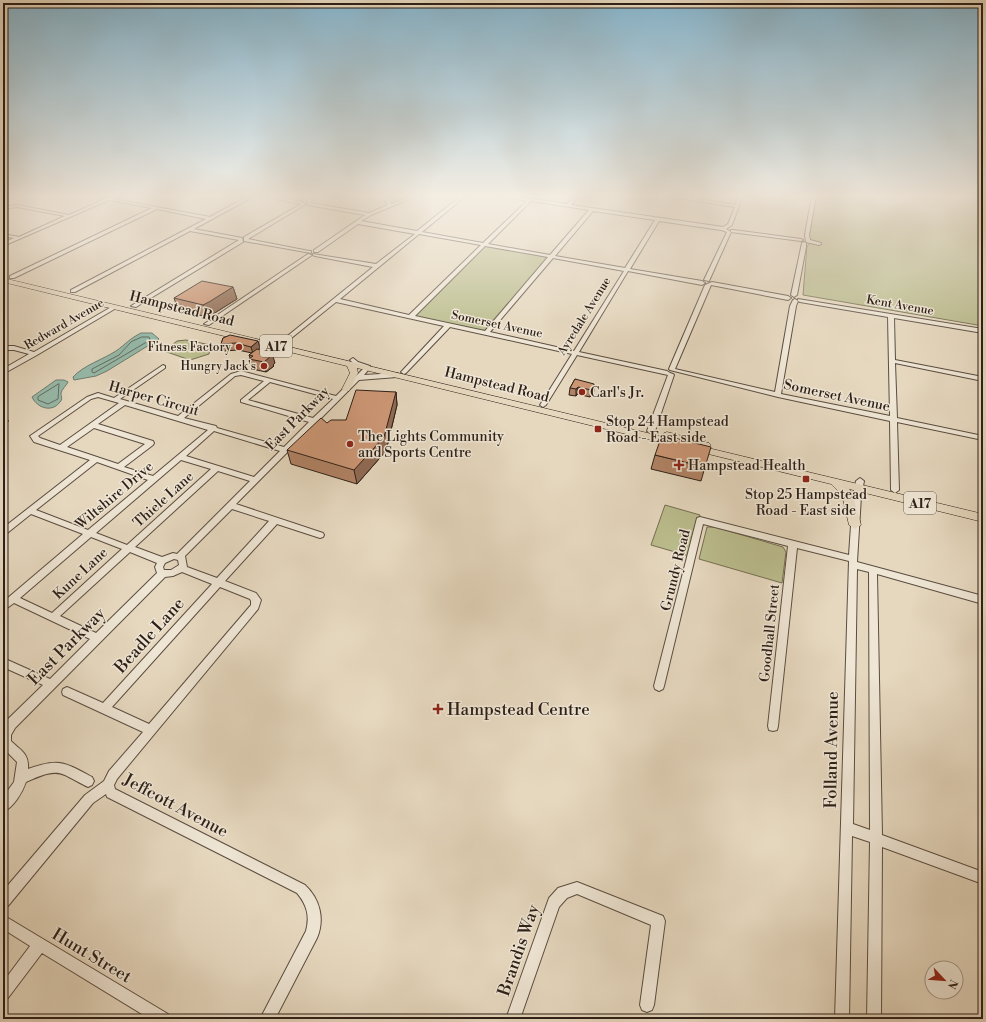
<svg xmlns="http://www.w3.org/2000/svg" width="986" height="1022" viewBox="0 0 986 1022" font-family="'Libre Bodoni',serif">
<rect width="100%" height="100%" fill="#e6d8bf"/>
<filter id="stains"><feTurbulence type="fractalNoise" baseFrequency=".005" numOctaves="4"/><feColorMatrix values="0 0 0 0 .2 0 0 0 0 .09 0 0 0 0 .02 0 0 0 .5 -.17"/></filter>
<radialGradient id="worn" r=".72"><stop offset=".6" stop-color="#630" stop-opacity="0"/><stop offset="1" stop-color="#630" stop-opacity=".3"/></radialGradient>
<path fill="#bbbd8e" stroke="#746e52" d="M817,195H983V326L803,295L807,246L812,242L809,237Z
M486,244L552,256L487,332L410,317Z
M186,340L211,345L209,354L190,360L164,351L177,341Z
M665,505L700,515L689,556L651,545Z
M707,527H715L783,547L786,552L782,583L699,559Z"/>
<path fill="#97bbac" stroke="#6c7d70" d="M141,333H152L159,339L107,371L96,376L74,380L73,377C84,365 102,360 116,351C126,344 129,339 141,333Z
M56,380H64L68,382C66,386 62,389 61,393C61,397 63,399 60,402C52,413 37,408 32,397Z"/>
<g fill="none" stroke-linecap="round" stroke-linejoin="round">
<path stroke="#626d62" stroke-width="1" d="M142,337H149L150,340L94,373L92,372V369L119,355L131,342Z
M59,384L58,399L48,404L38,400V397Z"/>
<defs>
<path id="minor" d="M114,195H120L113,199L210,217L250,195L254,196L194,229L242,238L243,242L136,307L131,306L239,240L190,231L75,292H71V290L206,219L157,209L14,278H10V276L152,208L109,200L3,246V243L14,238L3,236V234L19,237L65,216L17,207L3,209V207L17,205L69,215Z
M256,195H266L303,202L306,204L248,239L309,251H311V253L244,241V237L301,204Z
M316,195H321L310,203L369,213L388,205L385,202L394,195H399L390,202L392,204L413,195H419L371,215L361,221L417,231L462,195H467L422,232L483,243L527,201L496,195H507L567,204L576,195H580L571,205L723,227L728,224L735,207L659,195H671L735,205L739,195H743L732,225L726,229L731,232L709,281L704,280L727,232L721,230L659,221L630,269L702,281L705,283L702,285L628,271L579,352L667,371L670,373L673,374L674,375L655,431L651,433L647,431L668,375L577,355L546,405L543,407L540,405L572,354L450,327L406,373L404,374L401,372L402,371L444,326L336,302L284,344H280V342L373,267L315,256L313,255V254L376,264L415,234L358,224L318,252H314V250L365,215L308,205L307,201ZM531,201L589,210L550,255L488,244ZM593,211L655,220L625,268L555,256ZM419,234L481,245L409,315L340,299ZM485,246L548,257L485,331L415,316ZM553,258L624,271L574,351L490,332Z
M812,195H816L809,235L810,240L821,243V244L819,245L806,242L805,235Z
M733,230L801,239L803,240L801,241L731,232V230Z
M804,242L806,243V247L797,295L794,297L791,295L802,243Z
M308,254L312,255L209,325L204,324Z
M712,282L788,296L791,298L788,300L711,285L675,369L775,392L790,306L793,300L795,299L798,301L796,306L781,394L890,416L888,317L800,302L798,301V299L983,329V333L894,318L895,360L983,377V381L895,363L897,418L983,436V440L897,422L899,490L895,493L891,490L890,421L778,397L670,370L669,369L705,285Z
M113,306L118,307L37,355L3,374V369L29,354L14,350H3V346H14L34,352Z
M353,358L358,362L370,366L369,369L364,375L397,373L400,375L397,377L359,380L236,504L323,533L324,535L323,537L320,538L277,524L225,581L256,593L261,600L258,609L117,779L114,785L115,789L305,885C320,899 325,919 317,938L275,1019H260L306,931C310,916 307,905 297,893L107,797L106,794L93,803L8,906L3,907V891L85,795L104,781L109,771L143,732L63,695L62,692L63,689L67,687L103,703L212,584L182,572L173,576L165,577L15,728L11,735V741C21,751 29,753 28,769C59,758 64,762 92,777L94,781L92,785L88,787C80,783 73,779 65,775C52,769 38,777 26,782C22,793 14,807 3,812V797L14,782L17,762L3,748V729L7,720L43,685L3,667V658L50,679L90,639L14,603L3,611V602L83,534L31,514L6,534L3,535V528L90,460L34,442L30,436L87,397L98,393L114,398L163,365L165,366V368L120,399L178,416L231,374L241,371L336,396L364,368L354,364L350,360ZM241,375L264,381L241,400V402L309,422L284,447L217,428L216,426L184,418L235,376ZM270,382L333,399L313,418L248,400ZM98,397L119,403L60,445L40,438L38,436L91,399ZM125,405L208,430L153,476L124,467L153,445L154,443L153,441L98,424ZM94,428L145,444L118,464L67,447ZM214,431L280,451L254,477L186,456ZM181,460L211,469L127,545L96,533ZM97,462L148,480L88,530L36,510ZM218,471L250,481L177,554L173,553L162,557L135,547ZM232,509L269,521L217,578L187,567L185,556ZM91,537L122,549L52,613L20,598ZM130,552L157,563L155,567L157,573L96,633L60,616ZM174,559L178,560L179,565L171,570H164L163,567L165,563ZM220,587L250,599L251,601V605L149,724L112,707Z
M3,419L7,420L8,421L3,424Z
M860,478L864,481L861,496L857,562L983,596V604L877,574L882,835L983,872V884L882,847L881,1019H867L870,842L852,836L849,1019H835L849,561L797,548L778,726L777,730L773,731L769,730L768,726L788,546L703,524L664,686L663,689L659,691L655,689L654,686L697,518L700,517L849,555L853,496L856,481ZM857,569L869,572L870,830L853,824Z
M577,882L663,916L665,921L654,1005L652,1010L647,1012L642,1010L640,1005L651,925L577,894L567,898L559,907L520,1019H506L549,898L558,888Z
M3,915L168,1014L170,1019H150L42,953L8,998L3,1000V982L30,946L3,929Z"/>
<path id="highway" d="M3,278L664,437L662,435L664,433L667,432L709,443L711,445L708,448L983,514V522L849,489L852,493L861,525L855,529L849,525L842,495L831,484L692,450L691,448L695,445L679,441L678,445L675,446L357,368L358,373L349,391H343L342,389L350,373L347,366L3,282Z"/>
</defs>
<use href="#minor" stroke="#5a4d41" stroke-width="2"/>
<use href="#highway" stroke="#2c1f17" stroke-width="1"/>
<use href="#minor" fill="#efe6d5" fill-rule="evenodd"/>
<use href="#highway" fill="#e6d8bf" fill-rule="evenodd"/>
</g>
<path fill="#b18366" stroke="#2c1f17" d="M233,287L237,299L213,314L207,317L178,310L174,298Z
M223,338L260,348L258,349L275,363L273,365L274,366L266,372L252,369L249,359L250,358L249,355L252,353L238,350L224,351L221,344Z
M575,379L594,391L590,397L577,394L576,396L569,395L570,388Z
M396,392L397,405L386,451L357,484L291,464L287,450L346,420Z
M655,455L705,467L701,481L651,469Z"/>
<path fill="#906a53" stroke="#2c1f17" d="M233,287L237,299L213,314L207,317L203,305Z
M258,341L260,348L253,354L251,347Z
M272,353L275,363L273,365L274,366L266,372L264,362L269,356Z
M594,384V391L590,397L591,390Z
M578,387L577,394L576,396V389Z
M396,392L397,405L386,451L357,484L354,470Z"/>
<path fill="#ce9877" stroke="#2c1f17" d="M202,281L233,287L209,302L203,305L174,298Z
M230,335L258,341L251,347L236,343L221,344L223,338Z
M257,349L272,353L269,356H271L264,362L249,359L253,356L249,355Z
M575,379L594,384L591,390L578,387L576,389L570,388Z
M356,390L396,392L384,437L354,470L287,450L321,418L327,423L331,420H346Z
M662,435L711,447L705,467L655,455Z"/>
<linearGradient id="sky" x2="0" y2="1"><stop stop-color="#87b7d0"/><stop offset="0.58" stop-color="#f4ede2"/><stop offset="1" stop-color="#f4ede2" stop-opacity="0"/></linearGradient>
<rect width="986" height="338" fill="url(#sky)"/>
<g fill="#8f2418" stroke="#efe6d5" stroke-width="1.5">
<circle cx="239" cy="347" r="4"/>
<circle cx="264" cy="366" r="4"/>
<circle cx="582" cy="392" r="4"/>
<rect x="594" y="425" width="8" height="8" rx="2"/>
<circle cx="350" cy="444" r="4"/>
<path d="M677 459h4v4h4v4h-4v4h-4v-4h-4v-4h4z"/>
<rect x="802" y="475" width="8" height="8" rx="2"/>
<path d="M436 703h4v4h4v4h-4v4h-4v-4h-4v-4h4z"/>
</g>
<g text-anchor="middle" stroke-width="3" stroke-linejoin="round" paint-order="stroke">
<g font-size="12" fill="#2c1f17" stroke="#efe6d5">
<text transform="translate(900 305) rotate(10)" y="4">Kent Avenue</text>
<text transform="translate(584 316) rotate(-58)" y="4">Ayredale Avenue</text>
<text transform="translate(64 324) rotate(-30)" y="4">Redward Avenue</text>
<text transform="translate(497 324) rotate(12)" y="4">Somerset Avenue</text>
</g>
<g font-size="12" fill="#2c1f17" stroke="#efe6d5" text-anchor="end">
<text x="231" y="351">Fitness Factory</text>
<text x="256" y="370">Hungry Jack's</text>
</g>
<g fill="#efe6d5" stroke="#665b50" stroke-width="1">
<rect x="260" y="335" width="32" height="22" rx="3"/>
<rect x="904" y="492" width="32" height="22" rx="3"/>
</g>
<g font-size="13" font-weight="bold" fill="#2c1f17">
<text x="276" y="351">A17</text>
<text x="920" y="508">A17</text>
</g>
<g font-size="14" fill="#2c1f17" stroke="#efe6d5">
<text transform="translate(182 308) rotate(14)" y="5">Hampstead Road</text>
<text transform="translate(497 384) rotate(14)" y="5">Hampstead Road</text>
<text transform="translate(837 395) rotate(12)" y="5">Somerset Avenue</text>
<text transform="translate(154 398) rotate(16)" y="5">Harper Circuit</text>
<text transform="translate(297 418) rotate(-45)" y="5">East Parkway</text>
<text transform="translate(114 495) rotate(-40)" y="5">Wiltshire Drive</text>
<text transform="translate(163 499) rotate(-42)" y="5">Thiele Lane</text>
<text transform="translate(675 570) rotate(-76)" y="5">Grundy Road</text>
<text transform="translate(80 573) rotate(-43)" y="5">Kune Lane</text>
<text transform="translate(769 633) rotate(-84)" y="5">Goodhall Street</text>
</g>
<g font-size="14" fill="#2c1f17" stroke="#efe6d5" text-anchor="start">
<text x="590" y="397">Carl's Jr.</text>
<text x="606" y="426">Stop 24 Hampstead<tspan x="606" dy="16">Road - East side</tspan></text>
<text x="358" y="441">The Lights Community<tspan x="358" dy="16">and Sports Centre</tspan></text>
<text x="688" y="470">Hampstead Health</text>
<text x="806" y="499" text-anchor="middle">Stop 25 Hampstead<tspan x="806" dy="16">Road - East side</tspan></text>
</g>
<g font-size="17" fill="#2c1f17" stroke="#efe6d5">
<text transform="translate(149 635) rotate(-48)" y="6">Beadle Lane</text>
<text transform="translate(66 646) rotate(-45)" y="6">East Parkway</text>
<text transform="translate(831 750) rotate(-89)" y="6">Folland Avenue</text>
<text transform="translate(176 805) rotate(28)" y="6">Jeffcott Avenue</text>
<text transform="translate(518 950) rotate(-71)" y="6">Brandis Way</text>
<text transform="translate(92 955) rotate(31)" y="6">Hunt Street</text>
</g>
<g font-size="17" fill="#2c1f17" stroke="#efe6d5" text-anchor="start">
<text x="447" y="715">Hampstead Centre</text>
</g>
</g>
<rect width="986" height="1022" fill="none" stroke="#e6d8bf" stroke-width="16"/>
<rect x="4" y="4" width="978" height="1014" fill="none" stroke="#2c1f17" stroke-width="2"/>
<rect x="8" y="8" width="970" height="1006" fill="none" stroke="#2c1f17"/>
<g transform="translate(944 980) rotate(116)"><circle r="19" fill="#efe6d5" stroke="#a19689"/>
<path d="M0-3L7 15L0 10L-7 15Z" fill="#8f2418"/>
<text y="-6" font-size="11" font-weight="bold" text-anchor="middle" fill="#2c1f17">N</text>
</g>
<rect width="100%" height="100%" filter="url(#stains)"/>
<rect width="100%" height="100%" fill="url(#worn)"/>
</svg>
